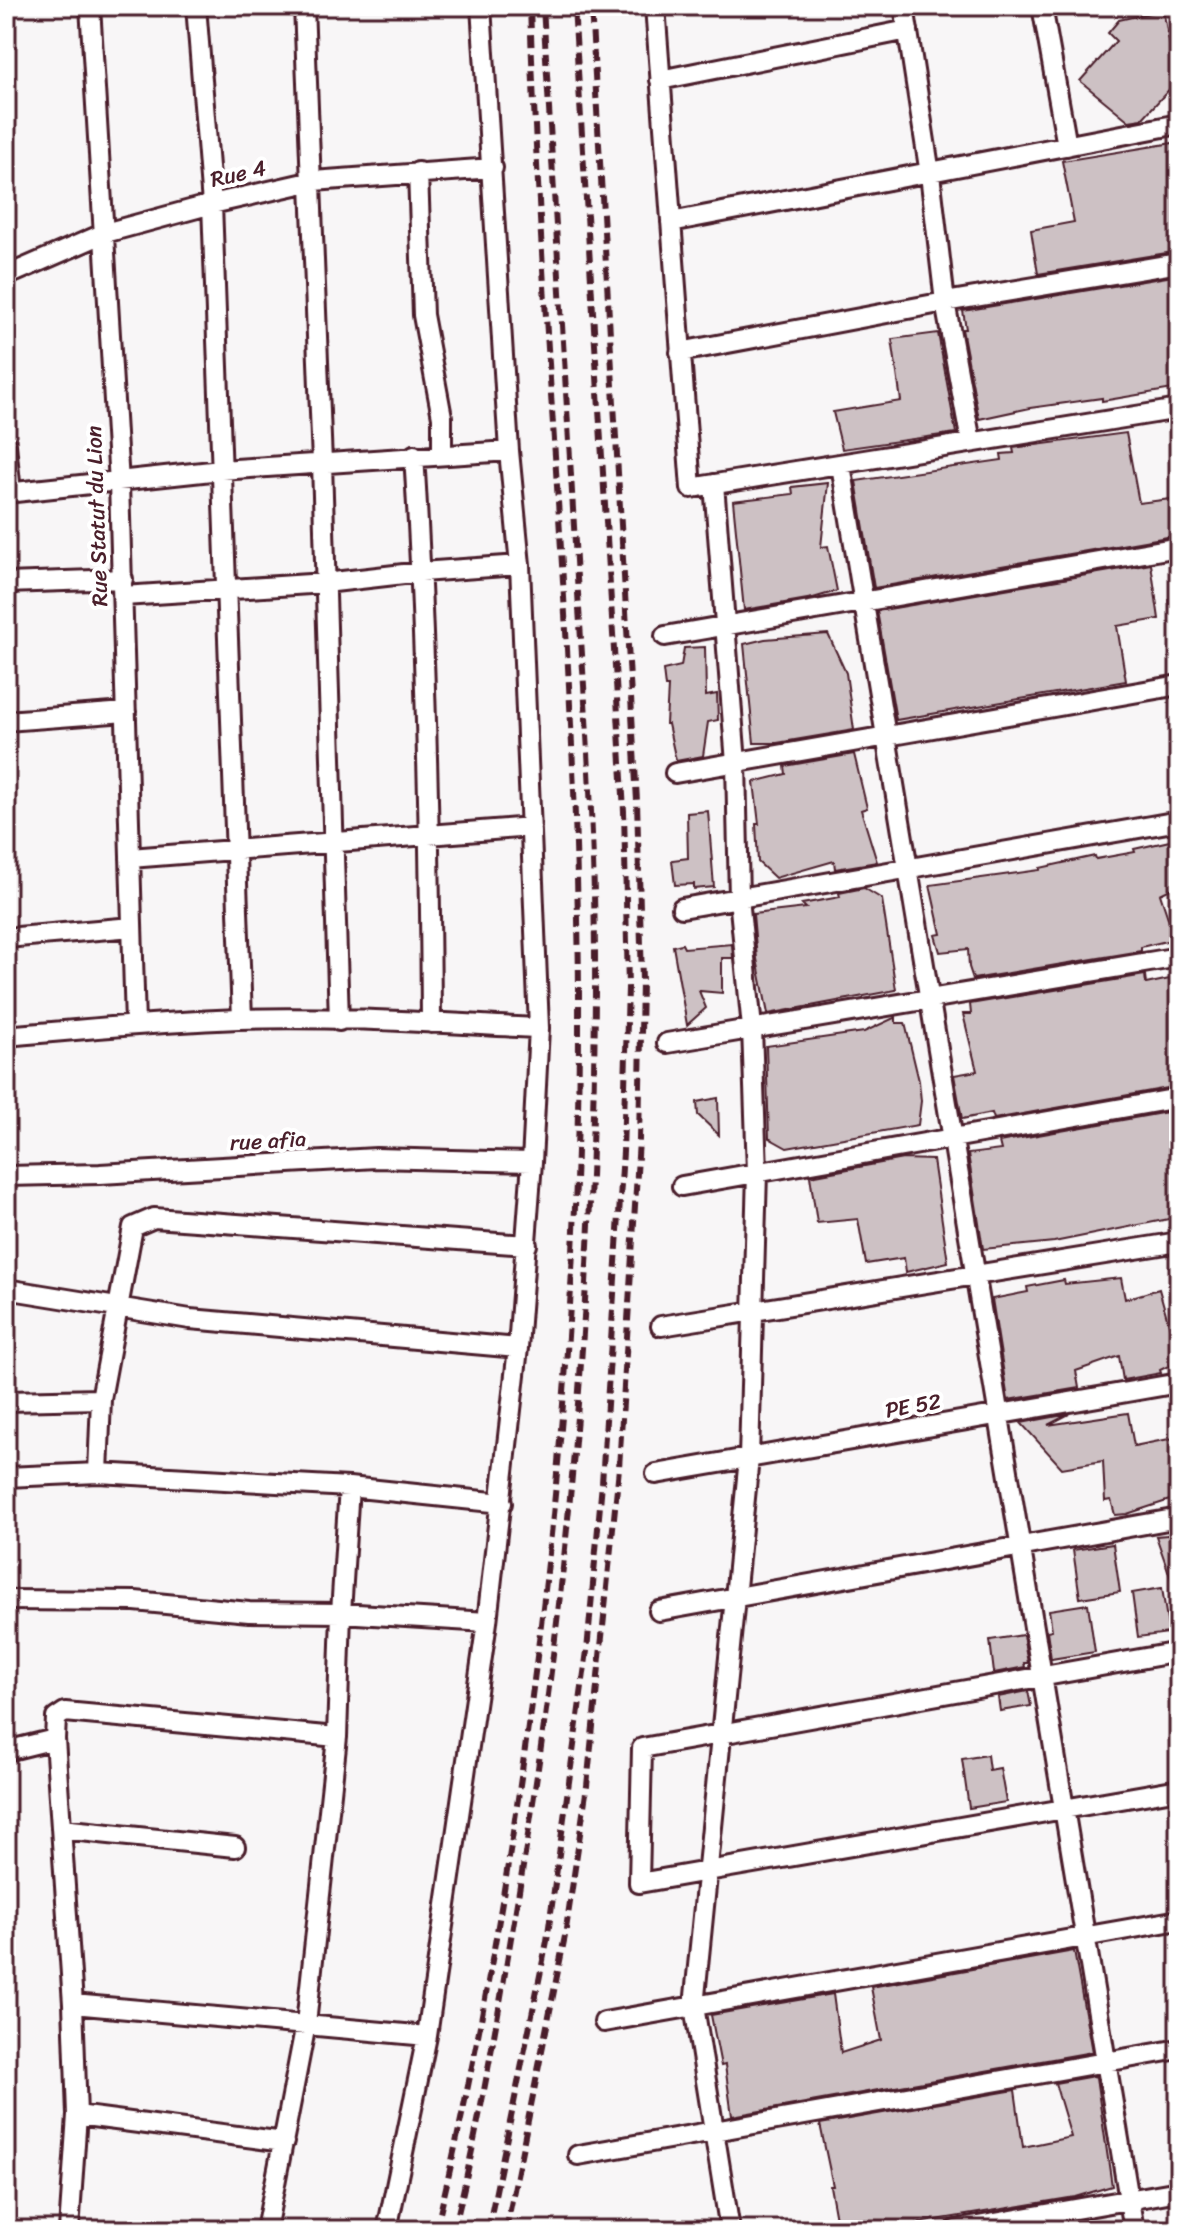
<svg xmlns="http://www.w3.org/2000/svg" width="1185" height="2236" viewBox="0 0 1185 2236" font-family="Sriracha,sans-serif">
<rect width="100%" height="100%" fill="#f8f6f7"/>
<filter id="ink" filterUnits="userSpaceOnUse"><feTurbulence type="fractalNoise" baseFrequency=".0125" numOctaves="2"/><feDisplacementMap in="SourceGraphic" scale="16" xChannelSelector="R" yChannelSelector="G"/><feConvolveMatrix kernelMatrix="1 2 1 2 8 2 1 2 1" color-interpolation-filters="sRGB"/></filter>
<g filter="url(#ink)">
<path fill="#cdc1c4" stroke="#4a1f2b" stroke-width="2" d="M1163,10L1177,81L1142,119L1129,121L1080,81L1116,41L1108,33L1119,20Z
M1179,142V251L1038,274L1031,230L1074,222L1062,161Z
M1179,275V388L1102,401V398L1030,408L979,419L962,329H966L963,311Z
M938,333L956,433L842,449L833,412L901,401L892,339Z
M1126,433L1139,503L1179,498V535L874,588L856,481L1002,460L1001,454L1014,453L1013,448Z
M828,483L821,547L828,546L837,591L813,598L744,610L733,501L793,494L792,487Z
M1151,564L1159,619L1117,626L1126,681L896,720L877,611Z
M828,634L846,673L854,730L777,743H754L744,644L765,639Z
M705,647L706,696L717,694L718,720L708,722L703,756L676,761L668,724H666L668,687H665L663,670L681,666L684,648Z
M854,754L867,808L861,810L877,862L835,869L834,861L775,878L758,862L756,824H759L754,782L786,774L785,766Z
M708,811L714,887L694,889V884L675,885L672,860L688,858L687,813Z
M1174,840L1179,861V885L1160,894L1169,921L1179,920V938L1141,947V951L973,979L969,967L968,949L940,952L935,935L941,934L930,885L1040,870V868L1095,856L1096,859L1135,852L1134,849Z
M864,888L882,899L896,990L768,1014L757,959L753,914L806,908L802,904L840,897L839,893Z
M682,944L684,948L732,944L733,958H722V993L699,991L706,1008L687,1025L673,946Z
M1145,975L1146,984L1179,977V1086L994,1119L992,1113L962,1119L954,1075L977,1071L963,1014H971L970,1004Z
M896,1017V1023H905L919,1081L921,1101L918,1125L787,1148L769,1138L766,1046L864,1032Z
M718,1098L719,1135L698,1115L697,1102Z
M1179,1110V1217L1054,1242L983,1249L968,1154L1001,1150L999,1142Z
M903,1159L933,1160L948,1262L906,1272L904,1258L866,1264L858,1219L817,1223L810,1176Z
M1121,1278L1125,1299L1159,1289L1173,1339L1179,1338V1361L1160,1370L1161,1373L1123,1380L1119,1356L1076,1371L1079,1388L1008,1400L992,1299L1028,1292L1027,1287L1064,1280L1065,1284Z
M1128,1413L1134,1446L1179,1437V1497L1127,1514L1115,1515L1111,1500L1105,1501L1103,1461L1062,1468L1021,1423L1069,1414L1048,1425Z
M1179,1534V1592L1176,1593L1156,1536Z
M1113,1544L1120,1592L1080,1598L1073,1550Z
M1162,1588L1169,1633L1138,1637L1132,1593Z
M1088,1604L1095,1652L1051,1659L1047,1631L1052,1630L1049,1610Z
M1023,1635L1028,1663H1024L1025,1667L994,1673L990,1640Z
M1028,1691L1031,1706L1000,1711L998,1697Z
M987,1755L989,1770L1000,1768L1006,1802L969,1808L962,1759Z
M1074,1951L1092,2052L732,2116L725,2065L721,2066L711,2015L833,1994L841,2053L881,2040L871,1987Z
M1094,2076L1096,2077L1112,2186L1075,2197L924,2222L893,2230H838L830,2186H833L820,2124L1015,2090L1023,2147L1071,2137L1055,2083Z"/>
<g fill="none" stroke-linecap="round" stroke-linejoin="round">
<defs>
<path id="street" d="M90,6L119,483L135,1025
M196,6L212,204L242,1019
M304,6L322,463L339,1021
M655,6L691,488L1179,409
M904,6L930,174L945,302L971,442
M1042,6L1067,146
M660,80L908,30
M418,172L423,315L442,417V454
M671,222L1179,124
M6,276L105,233L212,204L313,181L493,168
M680,352L945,302L1179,263
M6,445L11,492
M414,455C426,644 430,833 431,1023
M841,465L1134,2230
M714,484L736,763L739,898L752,1028L757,1172L749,1458L694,2006L730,2230
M6,493L221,470L509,451
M6,583L123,579
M123,596L325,583L421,572L520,565
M665,636L1179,547
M6,721L126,712
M675,773L1179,685
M130,858L531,827
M682,908L1179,821
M6,938L132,927
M6,1036C83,1029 161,1022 238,1019C338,1016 439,1023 539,1028
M667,1043L1179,957
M6,1176L100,1174L376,1158L532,1162
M682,1186L1179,1098
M6,1289L190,1319L518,1348
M661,1326L1179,1242
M6,1401L101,1399
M98,1473L101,1399L133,1227L154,1218L527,1245
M656,1474L1179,1383
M6,1477L98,1473L349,1487L502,1503
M6,1600L135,1601L249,1612L341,1613L487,1622
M659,1611L1179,1518
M1179,1652L642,1748L639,1883L1179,1789
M6,1751L55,1739
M61,1829L235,1847
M73,2004L427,2036
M604,2022L1179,1920
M77,2115L284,2142
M578,2155L1179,2049
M69,2230L77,2115L73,2004L55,1739L56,1718L65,1712L337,1737
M266,2230L306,2024L337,1737L341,1613L349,1487
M387,2230L427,2036L487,1622L518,1348L532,1162L539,1028L520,565L509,451L481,6
M955,2230L1179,2191"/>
</defs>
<use href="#street" stroke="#4a1f2b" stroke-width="24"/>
<use href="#street" stroke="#fff" stroke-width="18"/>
<path stroke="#4a1f2b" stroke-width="6" stroke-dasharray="12 6" stroke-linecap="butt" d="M436,2230C479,2051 510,1870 533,1688C563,1458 580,1226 579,994C577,664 541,335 530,6
M454,2230C478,2132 495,2032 512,1932C566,1622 593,1308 595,993C596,855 586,716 577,578C566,387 554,197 543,6
M488,2230L547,1941L587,1651L602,1483L623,1152L628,988L624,811L574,6
M506,2230L565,1936L587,1786L619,1468L639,1140L642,981L637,801L591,6"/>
</g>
</g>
<g text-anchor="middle" stroke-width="8" stroke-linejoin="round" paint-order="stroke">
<g font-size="22" fill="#4a1f2b" stroke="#fff">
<text transform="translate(238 173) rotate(-13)" y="8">Rue 4</text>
<text transform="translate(96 516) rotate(-92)" y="8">Rue Statut du Lion</text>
<text transform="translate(268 1140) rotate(-3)" y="8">rue afia</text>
<text transform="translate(913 1405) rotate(-10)" y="8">PE 52</text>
</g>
</g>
<rect width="1185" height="2236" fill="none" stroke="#fff" stroke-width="32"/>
<rect x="16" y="16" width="1153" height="2204" fill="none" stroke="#4a1f2b" stroke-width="3" filter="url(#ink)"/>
</svg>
